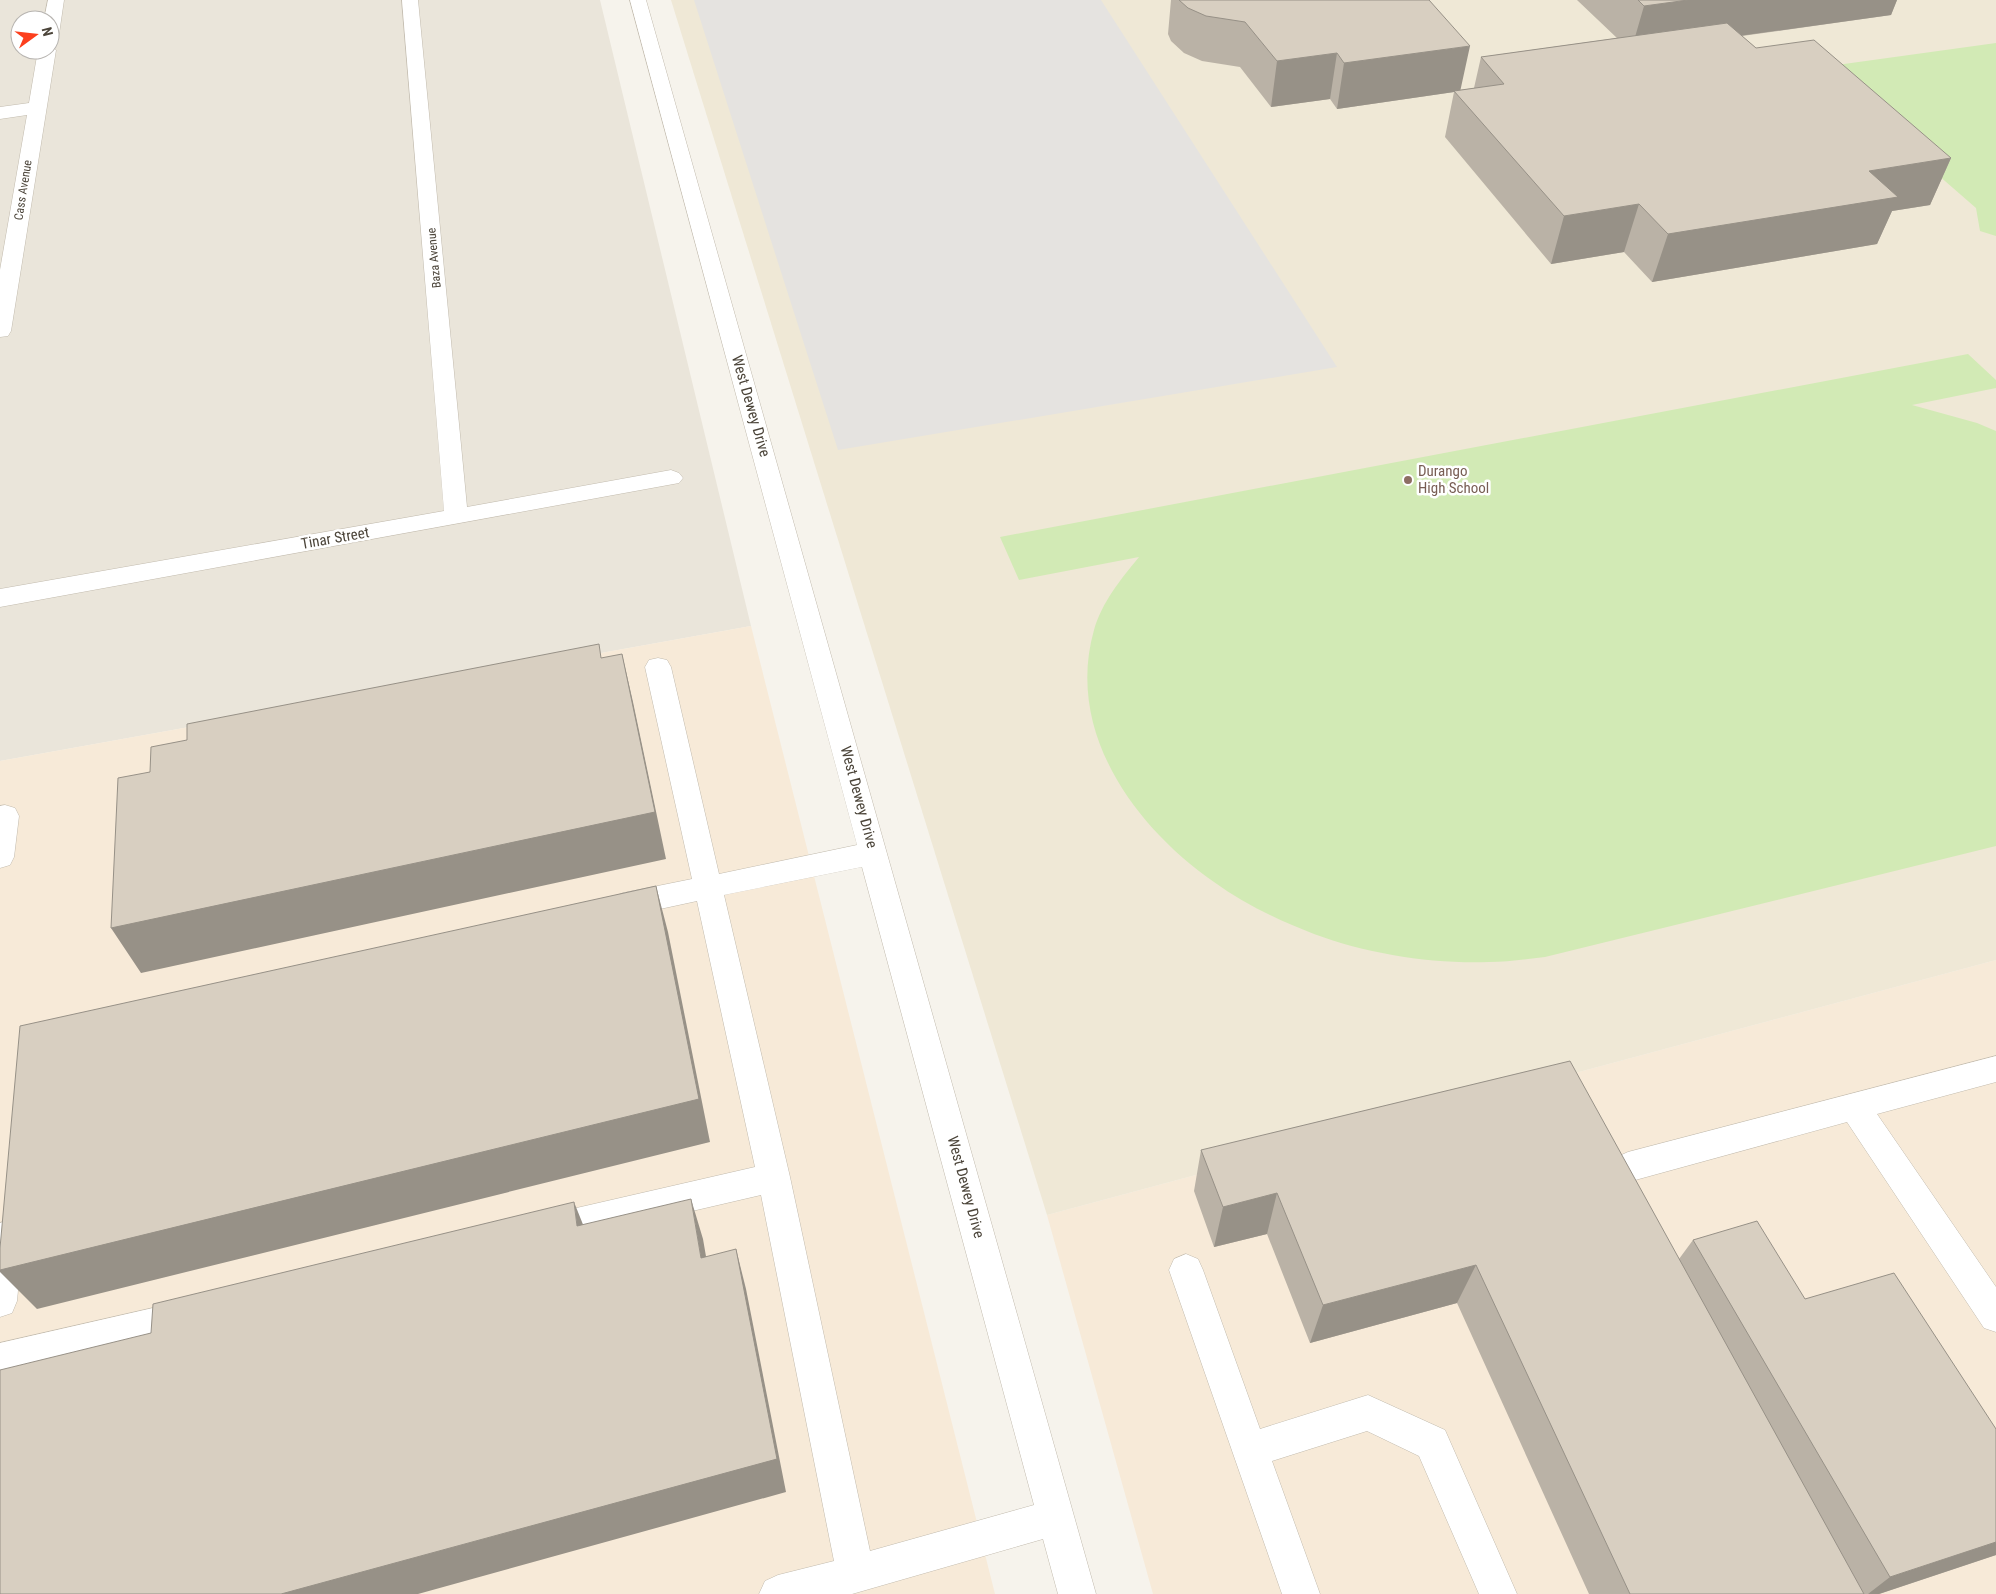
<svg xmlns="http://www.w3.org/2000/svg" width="1996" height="1594" viewBox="0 0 1996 1594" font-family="'Roboto Condensed',sans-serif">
<rect width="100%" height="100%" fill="#f6f3ec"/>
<path fill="#eae5da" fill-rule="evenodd" d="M0,0H600L751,626L0,761ZM20,20H50V50H20Z"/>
<path fill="#f7ead8" d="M751,626L995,1594H0V761Z
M1996,960V1594H1153L1047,1215Z"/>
<path fill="#efe8d6" d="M671,0H1996V960L1047,1215Z"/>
<path fill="#d2eab5" d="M1996,43V236L1980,231L1976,208L1815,68Z
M1968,354L1996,380V388L1912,405L1977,423L1996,431V846L1545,957C1526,959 1507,962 1489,962C1431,964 1368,954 1314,934C1280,921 1244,904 1214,882C1135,827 1065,732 1094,630C1102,602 1121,579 1139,557L1019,580L1000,537Z"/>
<path fill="#e5e3e0" d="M694,0H1101L1337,367L838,450Z"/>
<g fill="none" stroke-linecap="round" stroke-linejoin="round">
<defs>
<path id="minor" d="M48,0H64L59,34L56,38L50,39V20H44Z
M402,0H418L467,507L671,470L679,473L683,478L679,483L0,607V589L444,511Z
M630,0H646L1096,1594H1058L1043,1539L852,1594H759L765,1581L778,1575L834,1561L761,1195L546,1245L534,1241L529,1230L534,1219L546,1215L755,1167L697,901L623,917L613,913L609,905L613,897L623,893L692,879L645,667L649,660L658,658L667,660L671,667L719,874L857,845ZM862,867L1034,1505L870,1551L790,1177L724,895Z
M50,45L56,50L11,331L8,336L0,337V270L27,115L0,119V107L29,103L38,50H50Z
M5,805L15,808L19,816L14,857L10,865L0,868V806Z
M1996,1056V1082L1877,1114L1996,1287V1332L1984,1328L1847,1122L1628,1182L1617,1177L1612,1167L1617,1157L1628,1152Z
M6,1221L18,1225L23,1236L17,1301L12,1313L0,1317V1223Z
M1186,1254L1198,1259L1203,1270L1260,1429L1368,1395L1445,1430L1517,1594H1479L1419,1456L1367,1431L1272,1461L1320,1594H1282L1169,1270L1174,1259Z
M188,1300L200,1304L205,1316L200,1328L188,1332L0,1377V1343Z"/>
</defs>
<use href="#minor" stroke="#c2bbae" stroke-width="1"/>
<use href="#minor" fill="#fff" fill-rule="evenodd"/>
</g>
<path fill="#bab2a6" d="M1171,0H1429L1460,90L1474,88L1481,57L1617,38L1577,0H1897L1891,15L1742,36L1756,48L1951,158L1930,205L1892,211L1877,244L1652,282L1624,252L1551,264L1445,137L1454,92L1337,109L1330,99L1271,107L1240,67L1202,61L1184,53L1171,41L1168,34Z
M1201,1150L1679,1259L1693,1240L1805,1299L1996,1429V1555L1879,1594H1589L1457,1303L1310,1343L1267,1234L1214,1247L1194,1191Z"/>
<path fill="#979187" d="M1688,0H1897L1891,15L1631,51L1644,6Z
M1470,46L1460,92L1454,91V92L1337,109L1344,63Z
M1337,53L1330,99L1271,107L1277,61Z
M1951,158L1930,205L1892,211L1877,244L1652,282L1668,234L1869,171Z
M1639,204L1624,252L1551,264L1564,216Z
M622,654L633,702L666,859L141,973L111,928Z
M656,886L668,932L710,1142L37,1309L0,1272V1270Z
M1277,1193L1267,1234L1214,1247L1223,1207Z
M691,1199L703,1239L713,1297L701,1258Z
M574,1202L590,1242L577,1226Z
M736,1249L746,1289L786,1492L418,1594H281Z
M1476,1265L1457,1303L1310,1343L1323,1305Z
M1996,1542V1555L1879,1594H1868L1890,1577Z"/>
<path fill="#d8cfc1" stroke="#979187" d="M1179,0H1429L1470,46L1344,63L1337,53L1277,61L1245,22L1206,16L1188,8Z
M1638,0H1688L1644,6Z
M1727,23L1756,48L1814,40L1951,158L1869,171L1898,197L1668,234L1639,204L1564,216L1454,91L1504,84L1481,57Z
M599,644L601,658L622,654L655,812L111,928L118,778L150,772L151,747L187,740V724Z
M656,886L699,1099L0,1270V1248L20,1026Z
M1570,1061L1864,1594H1630L1476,1265L1323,1305L1277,1193L1223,1207L1201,1150Z
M691,1199L701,1258L736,1249L777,1459L281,1594H0V1370L151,1333L153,1304L574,1202L577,1226Z
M1757,1221L1805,1299L1894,1273L1996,1429V1542L1890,1577L1693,1240Z"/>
<circle fill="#8d6e63" stroke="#fff" stroke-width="2" cx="1408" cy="480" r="5"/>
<g text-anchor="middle" stroke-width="5" stroke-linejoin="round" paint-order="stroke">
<g font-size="12" fill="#4b4439" stroke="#fff">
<text transform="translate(23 190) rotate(-81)" y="4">Cass Avenue</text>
<text transform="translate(434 258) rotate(-95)" y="4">Baza Avenue</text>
</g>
<g font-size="15" fill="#4b4439" stroke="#fff">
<text transform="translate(751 406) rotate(74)" y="5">West Dewey Drive</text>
<text transform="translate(335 538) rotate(-10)" y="5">Tinar Street</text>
<text transform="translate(859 797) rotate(75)" y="5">West Dewey Drive</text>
<text transform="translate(966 1187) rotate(75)" y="5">West Dewey Drive</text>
</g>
<g font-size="15" fill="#785e54" stroke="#fff" text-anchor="start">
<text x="1418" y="476">Durango<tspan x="1418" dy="17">High School</tspan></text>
</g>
</g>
<g transform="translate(35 35) rotate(75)"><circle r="24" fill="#ffffff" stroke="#b7b4b0"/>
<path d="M0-4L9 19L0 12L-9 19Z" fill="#fc3f1d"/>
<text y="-8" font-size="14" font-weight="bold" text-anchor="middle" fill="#4b4439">N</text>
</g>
</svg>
